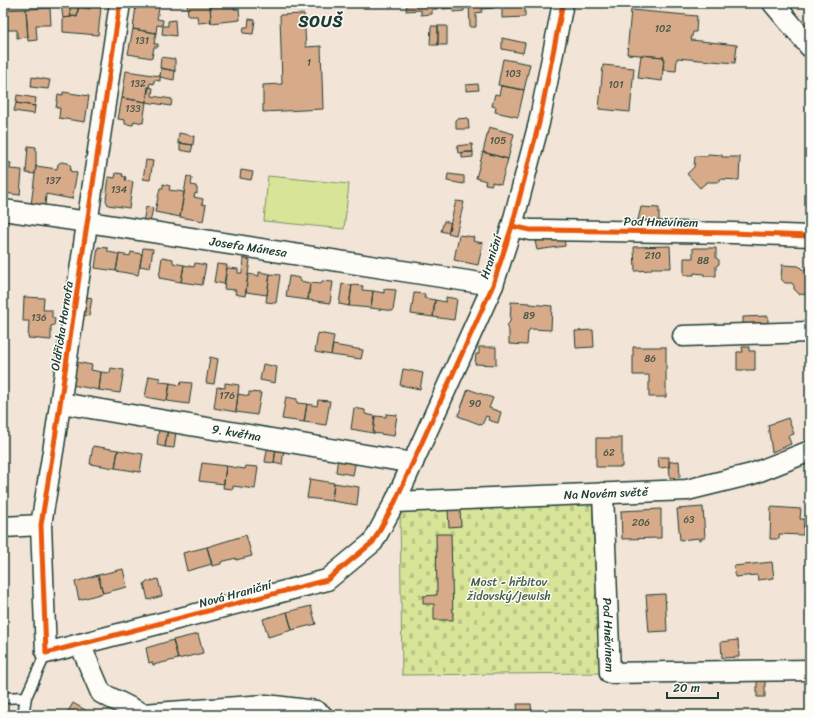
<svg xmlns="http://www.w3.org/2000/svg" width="813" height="718" viewBox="0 0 813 718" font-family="Sriracha,sans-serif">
<defs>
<pattern id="cemetery-stones" width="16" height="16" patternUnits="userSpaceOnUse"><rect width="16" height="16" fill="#d8e598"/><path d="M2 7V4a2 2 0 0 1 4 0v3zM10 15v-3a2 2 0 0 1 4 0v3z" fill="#b9c584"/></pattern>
</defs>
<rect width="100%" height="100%" fill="#f2e4d6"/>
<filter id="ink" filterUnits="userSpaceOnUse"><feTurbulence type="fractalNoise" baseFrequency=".025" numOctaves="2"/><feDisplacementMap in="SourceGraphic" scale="8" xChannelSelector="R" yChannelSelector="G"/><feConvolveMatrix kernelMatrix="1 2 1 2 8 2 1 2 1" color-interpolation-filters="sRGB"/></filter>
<g filter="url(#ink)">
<path fill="url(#cemetery-stones)" stroke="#7c9166" d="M592,500L601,673L402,675L400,508Z"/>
<path fill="#d8e598" stroke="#7c9166" d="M268,176L349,184L344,229L264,221Z"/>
<path fill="#d7ab89" stroke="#1f3d34" d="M69,3L71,17L63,18L61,4Z
M69,3H79L77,17L73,16L71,17Z
M140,3H160L157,19L163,20L162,26L157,25L156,33L133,29L136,6Z
M187,3H210L211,22L198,23L197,16H188Z
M210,3H234V9H239L240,20L211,23Z
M407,3H437V9H432V14L421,15V10L406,11Z
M443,3H469V8H464V11L453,12V8L443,9Z
M469,3H494V8L481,9L482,12L476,13V27H470Z
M502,3H537L538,7H525V17L502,18Z
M90,6L101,7L98,35L63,32V18L71,17L73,16L77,17L78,7L90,9Z
M50,8L51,25H36L37,40L28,41L26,9Z
M26,9L28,37L17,38V30H7V26H3V10Z
M631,10L697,16L696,32H693L691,40L737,45L735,63L677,58L676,71L663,70L664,57L627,54Z
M304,14L306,47L321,46L323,109L263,112V85L282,84L280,15Z
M249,19L255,20L253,34L243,33L244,27H248Z
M175,20L176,36L162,34L163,26H168V21Z
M431,26H438V45H430Z
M438,26H447V45H438Z
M133,29L156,33L154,44H158V47H154L152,58L128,54Z
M502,38L525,43L523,53L502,49Z
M641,55L664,57L662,81L638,78Z
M161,57L175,59V71L160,68Z
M503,59L530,64L524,90L498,85Z
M603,65L634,68L630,112L599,109Z
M161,68L175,71L174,80L160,77Z
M126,71L160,76V81L154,80V84L150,83L146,102L122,98Z
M32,77L50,80L48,89L31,87Z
M478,84L479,90L466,91V85Z
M501,86L524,90L518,117L495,112L496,107L492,106L495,94L499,95Z
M148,87L153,88L152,96L172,99L171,106L146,102Z
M63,92L89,96L85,122L59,118L60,108H56L58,94L63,95Z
M17,95L36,98L35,106L16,103Z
M122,98L146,102L143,123L134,121L133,125L125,124V120L118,119Z
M16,103L35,106L34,114L14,111Z
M468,118L469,129H456V119Z
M489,127L514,134L508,159L483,152Z
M179,133L194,136L193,145L178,143Z
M180,143L193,145L191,152L180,150Z
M472,144L473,152L458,153L457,146Z
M28,146L36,147V166L35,174L26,173Z
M462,152H473V157L462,158Z
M483,152L508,159L501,184L492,182V185L485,184L486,181L476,178Z
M708,154L722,155V157H740L739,180L720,179V182H707L700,188L687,174L694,167L695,156H708Z
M146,160L153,161L150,180L143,179Z
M3,162L11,163L10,169L22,170L20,195L3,193Z
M61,162L68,163L71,166L70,171L77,173L72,199L46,194L45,207L31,205L36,166L57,169L58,164Z
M241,170L253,172L251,180L240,178Z
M116,173L123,174L122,176L126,177L125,180L133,182L129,208L108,205L106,200L109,177L115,178Z
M448,174L464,176V184L447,181Z
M187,176L192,178L191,185L196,186V188H197V194L195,193L194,197L203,199L202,204L206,205L203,221L180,217Z
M163,184L170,186L169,190L184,192L180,217L155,212L160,188H163Z
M456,201L464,202L456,235L448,233Z
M146,207L153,208L150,223L143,222Z
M641,207L659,208V221L638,220Z
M444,221L451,223L448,233L441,231Z
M459,235L474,237L473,241L483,243L478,265L454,260Z
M564,237L565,246L537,250L535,241Z
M670,246L671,268H651V270L635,271L634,247Z
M98,247L108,248V252L119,254L116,271L95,268Z
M143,248L153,249L150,268L140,266Z
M693,248H716V258L719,260V264L716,266V276H704V274L694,273V275H684V258H693Z
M131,252L142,254L138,275L116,271L119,254L130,256Z
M809,253H810V295L799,294L794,289V286L792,283H785L781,279L782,265L799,266L803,270H806L808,268Z
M162,257L173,259V263L184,265L181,282L159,278Z
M243,258L250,260L245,296L235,294L236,290L224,289L227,268L238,269V273H242Z
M195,263L206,265L202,285L181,282L184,265L194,267Z
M217,264L227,265L224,284L214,282Z
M259,272L270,274L267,295L246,292L248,274L259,276Z
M270,274L280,275L276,303L266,302Z
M289,276L300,278V281L310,283L308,300L286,297Z
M322,281L333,282L330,303L308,300L310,283L321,284Z
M342,284L352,285L349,306L339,304Z
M352,285L363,286L362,290L373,291L371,308L349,306Z
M384,289L396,290L393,311L371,308L373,291L384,293Z
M414,293L425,294L424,298L435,300L433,317L411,314Z
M82,296L92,298L89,316L79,314Z
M24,297L44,298L43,310H52V317L55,319L54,325L51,326V340L28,338L29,321H23Z
M446,297L457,299L454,320L433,317L435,300L446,302Z
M511,302L530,303V304L552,306L551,330L530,329L528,332L527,345L509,344V331L507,328V325L510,322Z
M768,316V325L743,326V317Z
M593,330L594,347L576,348L575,331Z
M318,333L334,336L331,355L315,352Z
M333,345L363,350L361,359L331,355Z
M479,347H496V365L475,364L476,354H479Z
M633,347H666V397H649V375H633Z
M742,347H749V351H755V370H737V352H743Z
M210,357L218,359L214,384L206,383Z
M70,361L92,365L91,370L101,372L99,390L67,384Z
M263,364L277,367L275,383L260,380Z
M111,368L124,370L120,393L99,390L101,372L110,373Z
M403,369L423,373L420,389L400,385Z
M149,376L160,378V382L170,383L167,401L145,397Z
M181,382L192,383L189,404L167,401L170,383L180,385Z
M225,383L239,385L236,412L214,408L217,387L225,388Z
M468,389L493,398L489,408L501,412L498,423L488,420L489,417L486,416L482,425L458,416Z
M249,392L261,393L257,415L236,412L238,394L249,396Z
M286,397L297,399V403L307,404L304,422L282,419Z
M318,400L330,401L326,425L304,422L307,404L317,406Z
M354,408L365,410V414L375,416L373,433L351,429Z
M386,414L397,415L394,436L373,433L375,416L386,417Z
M788,418L794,434L788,436L791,444L772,452L768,425Z
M159,428L168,429L165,447L157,445Z
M168,429L176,431L174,448L165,447Z
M596,438H622V467H596Z
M268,445L276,447L274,463L265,462Z
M93,446L118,450L115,468L90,464Z
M276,447L284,448L282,465L274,463Z
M118,450L143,454L140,472L115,468Z
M338,457L356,460L353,475L336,472Z
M658,457H669V467L659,468Z
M679,461L680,477L670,478L669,462Z
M202,463L226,466L224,484L199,481Z
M226,466L245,469L246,466L258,467L255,489L233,486V489L223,488Z
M310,479L334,483L332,501L307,498Z
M334,483L359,487L357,505L332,501Z
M703,507L705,538H701V540H699V538L680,540L677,509Z
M771,507L801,509L800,519H804L803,535L779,534V539H770Z
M661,509V538L622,539L621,511Z
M448,510H460L461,526L449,527Z
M436,534H451L453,620H434V604H423V596L437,595Z
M246,535L252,556L236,560V558L221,562V564L212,566L207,547Z
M207,547L212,564L187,571L183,553Z
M772,562L774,578L758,580L757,575L735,577L734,566Z
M123,569L127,587L103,593L98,575Z
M98,575L103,593L79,600L75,582Z
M158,579L162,596L148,600L144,583Z
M665,594L667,631L649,632L646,595Z
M311,606L316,624L292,630L287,612Z
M287,612L292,630L268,637L263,619Z
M198,634L203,653L178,659L173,640Z
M173,640L178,659L153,665L152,662L149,663L146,648Z
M738,640L739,657L722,658L721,642Z
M757,680H765V697H757Z
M73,703L94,715H66Z
M517,704H531L532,714L542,713V715H518Z"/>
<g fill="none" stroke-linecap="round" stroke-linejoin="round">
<defs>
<path id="service" d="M3,698L26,697L46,653
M23,715L26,697"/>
<g id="minor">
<path d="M120,3L54,445L41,525L46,653L327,580L373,542L395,502L493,285L512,226L539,123L563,3"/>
<path d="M773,3L810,47"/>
<path id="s1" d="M3,210L88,222L493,285"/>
<path d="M512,226L530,230H545L733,233L810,236"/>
<path d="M683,336L810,332"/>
<path id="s2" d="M61,403L413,463"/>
<path id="s3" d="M603,493L610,673L810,670"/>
<path id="s4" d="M395,502L687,490L752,474L810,451"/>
<path d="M3,527L41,525"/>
<path d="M80,644L101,693L143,714L266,705L316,711L322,715"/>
</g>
</defs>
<use href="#service" stroke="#1f3d34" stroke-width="13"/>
<use href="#minor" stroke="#1f3d34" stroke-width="23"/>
<use href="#service" stroke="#fdfcf7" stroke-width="10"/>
<use href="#minor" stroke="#fdfcf7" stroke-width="20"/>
<defs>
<path id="cycleway" d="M120,3L54,445L41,525L46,653L327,580L373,542L395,502L493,285L512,226L539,123L563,3
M512,226L530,230H545L733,233L810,236"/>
</defs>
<use href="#cycleway" stroke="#fdfcf7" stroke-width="8"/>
<use href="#cycleway" stroke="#e8590c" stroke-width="5"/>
</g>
</g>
<g text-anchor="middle" stroke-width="3" stroke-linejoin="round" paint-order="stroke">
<g font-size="10" fill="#4d5849">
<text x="663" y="32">102</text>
<text x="142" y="44">131</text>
<text x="309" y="66">1</text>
<text x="513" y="77">103</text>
<text x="138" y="87">132</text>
<text x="616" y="88">101</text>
<text x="133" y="112">133</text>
<text x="498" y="144">105</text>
<text x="53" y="184">137</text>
<text x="119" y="193">134</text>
<text x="653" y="259">210</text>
<text x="703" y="264">88</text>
<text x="529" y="319">89</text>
<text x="39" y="321">136</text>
<text x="650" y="362">86</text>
<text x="227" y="399">176</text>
<text x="475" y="407">90</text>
<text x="609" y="456">62</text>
<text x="689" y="523">63</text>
<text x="641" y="526">206</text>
</g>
<g font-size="12" fill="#1f3d34" stroke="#fdfcf7">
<text transform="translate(661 222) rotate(1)" y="4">Pod Hněvínem</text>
<text dy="4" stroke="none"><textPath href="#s1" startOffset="248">Josefa Mánesa</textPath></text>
<text transform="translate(491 257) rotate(-72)" y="4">Hraniční</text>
<text transform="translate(62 326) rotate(-81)" y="4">Oldřicha Hornofa</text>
<text dy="4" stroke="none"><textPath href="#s2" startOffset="178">9. května</textPath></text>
<text dy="4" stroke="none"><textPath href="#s4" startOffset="211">Na Novém světě</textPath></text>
<text transform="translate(235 594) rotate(-15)" y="4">Nová Hraniční</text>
<text dy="4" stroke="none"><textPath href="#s3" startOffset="142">Pod Hněvínem</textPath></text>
</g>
<g font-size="12" fill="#445f48" stroke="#fdfcf7">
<text x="509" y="586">Most - hřbitov<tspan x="509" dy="14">židovský/jewish</tspan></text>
</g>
<g font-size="16" font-weight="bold" letter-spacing="1" fill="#1f3d34" stroke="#fdfcf7">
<text x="321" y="27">SOUŠ</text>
</g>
</g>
<rect width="813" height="718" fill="none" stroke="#fdfcf7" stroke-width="16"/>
<rect x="8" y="8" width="797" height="702" fill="none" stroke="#1f3d34" stroke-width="1.5" filter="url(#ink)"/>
<path d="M667 692v6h51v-6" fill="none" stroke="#1f3d34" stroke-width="2"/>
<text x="673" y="692" font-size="12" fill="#1f3d34" stroke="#fdfcf7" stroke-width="3" paint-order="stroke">20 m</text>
</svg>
